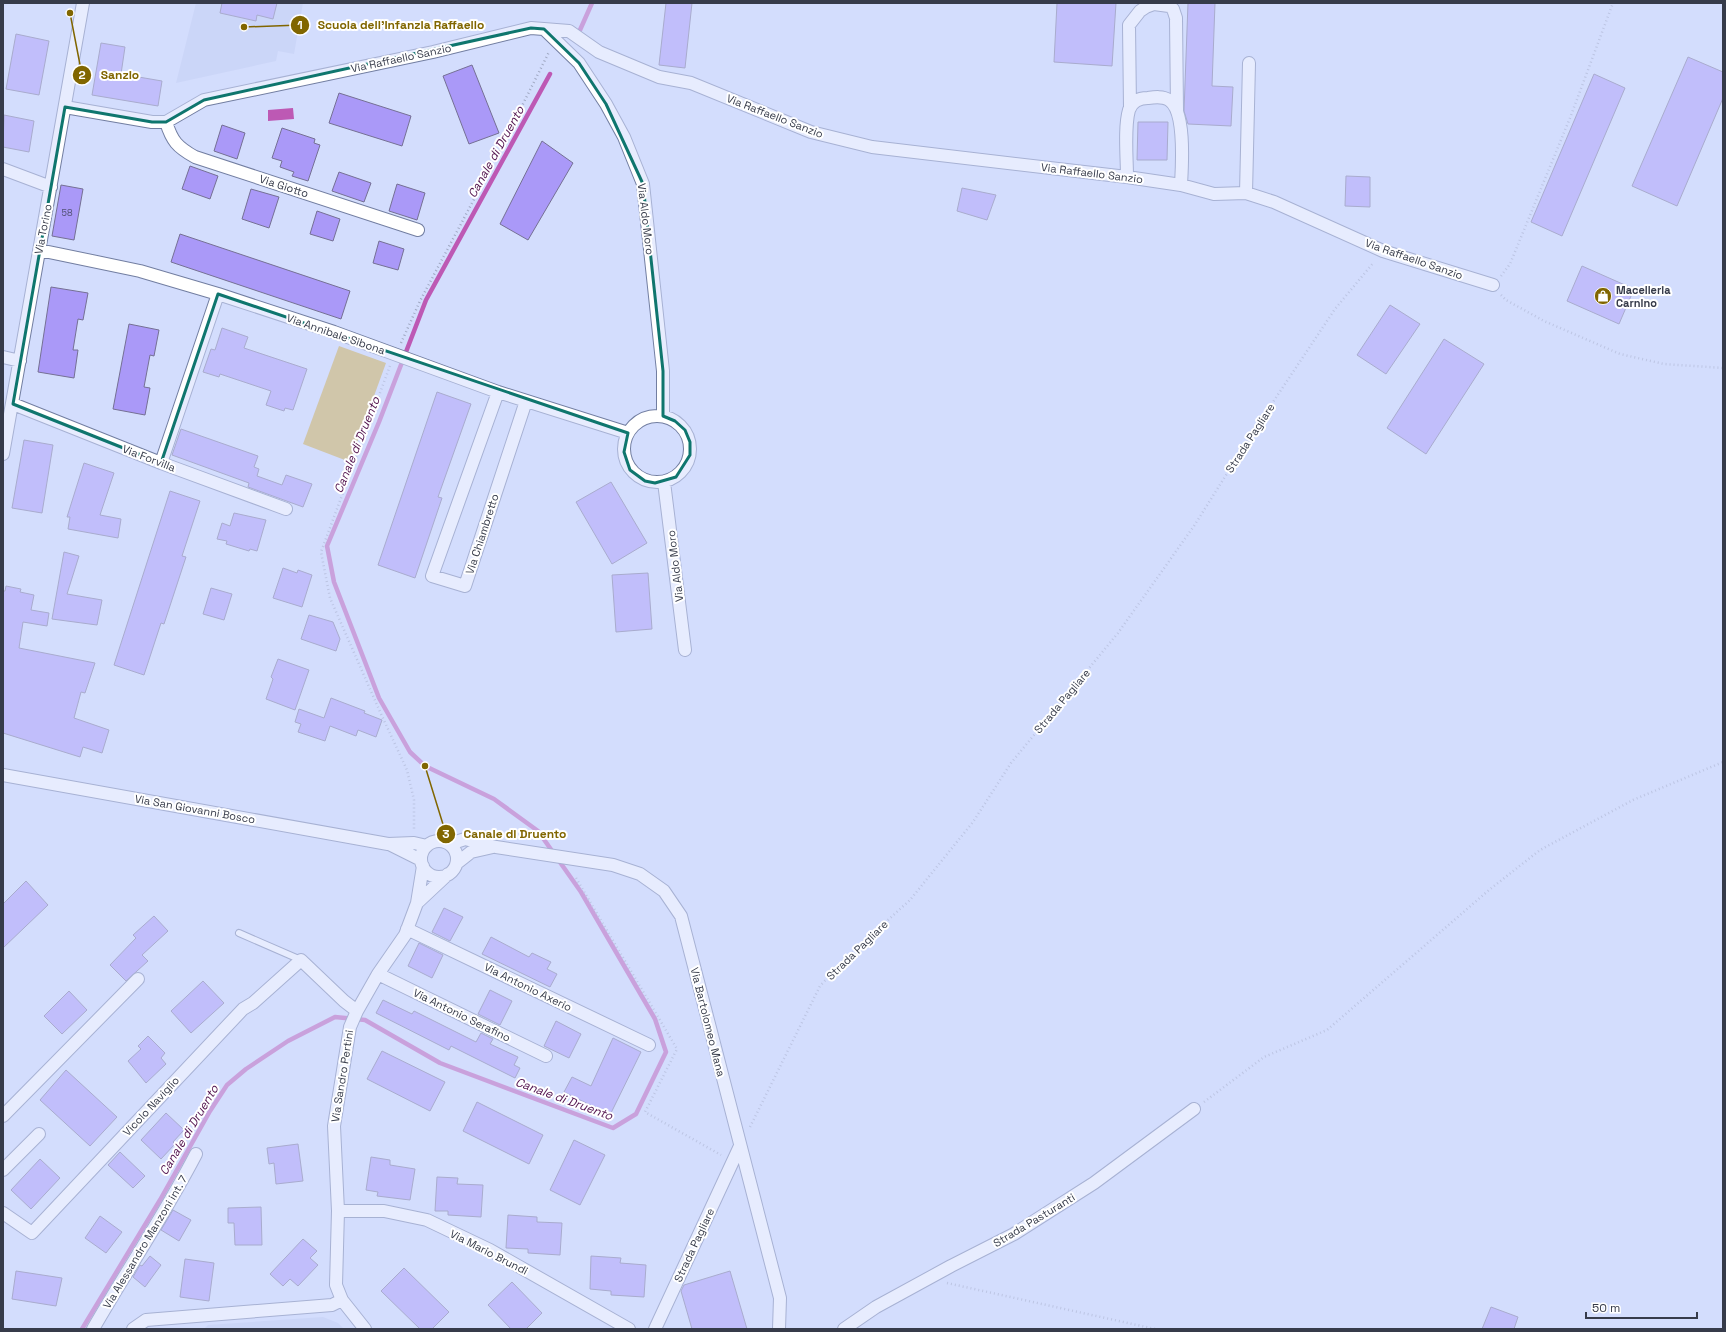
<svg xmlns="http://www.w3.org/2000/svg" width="1726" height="1332" viewBox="0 0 1726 1332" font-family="'Space Grotesk',sans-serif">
<rect width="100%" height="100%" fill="#d3ddfd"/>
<path fill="#c2cef1" d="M196,3H303L294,54L278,51L276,61L176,83Z
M323,1317L338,1323L344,1329H204L208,1325Z"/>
<path fill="#ccab45" d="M339,346L386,363L350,462L303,444Z"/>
<path fill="#bd59b4" d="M293,108L294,119L268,121V110Z"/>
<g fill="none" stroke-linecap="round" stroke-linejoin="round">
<path stroke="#bd59b4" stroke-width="4.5" d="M580,30L592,3
M82,1329L160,1200L210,1111L227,1085L246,1069L288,1041L335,1017L365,1020L440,1063L613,1128L636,1114L666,1052L655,1019L581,892L538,831L494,799L425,766L410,752L379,698L334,582L327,546L379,422L426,300L550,74"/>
</g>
<path fill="#aa99f8" stroke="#757094" d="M222,3H277L273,19L257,15L256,21L220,13Z
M666,3H692L685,68L659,65Z
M1057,3H1116L1112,66L1054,62Z
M1188,3H1215L1212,86L1233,87L1231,126L1188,124L1184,111Z
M16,34L49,41L39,95L6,89Z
M101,43L125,47L121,74L162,81L158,106L92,95Z
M1688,57L1723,72V98L1677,206L1632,186Z
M472,65L499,133L469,144L443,76Z
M1594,74L1625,88L1562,236L1531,222Z
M339,93L411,116L402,146L329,123Z
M4,115L34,121L29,152L3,147Z
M1138,122H1168L1167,160H1137Z
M222,125L245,133L237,159L214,151Z
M282,128L315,139L314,143L320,145L308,181L292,176L294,172L280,167L282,161L272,158Z
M542,141L573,163L528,240L500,224Z
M190,166L218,176L210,199L182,189Z
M339,172L371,183L364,202L332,191Z
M1346,176L1370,177V207L1345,206Z
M397,184L425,193L417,220L389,211Z
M61,185L83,189L74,240L52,236Z
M962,188L996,195L987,220L957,211Z
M251,189L279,197L269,228L242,219Z
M317,211L340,219L333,241L310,234Z
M180,234L350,291L341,319L171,262Z
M379,241L404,249L398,270L373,263Z
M1582,266L1634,289L1619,324L1567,301Z
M51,287L88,293L83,320L78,319L73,350H78L74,378L38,372Z
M1390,305L1420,324L1386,374L1357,355Z
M129,324L159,330L154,356L150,355L144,387L150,388L145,415L113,409Z
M222,328L248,337L244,348L307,369L293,410L285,408L284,411L266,405L271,391L220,374L219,377L203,372L211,349L215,350Z
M1444,339L1484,364L1426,454L1387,428Z
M437,392L471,404L438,497L442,498L415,578L378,565Z
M181,429L258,456L254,467L259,469L257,476L282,485L286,475L312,484L303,507L248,487L249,483L172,455Z
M24,440L53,445L42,513L12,508Z
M84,463L114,473L100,515L121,519L118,538L68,529L70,517H67Z
M611,482L647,543L612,564L576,502Z
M170,491L200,501L182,556L186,557L164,624L161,623L144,675L114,665Z
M234,513L266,520L257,551L250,549L249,551L226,544L227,541L217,539L222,523L230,526Z
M64,552L79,556L67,594L102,600L97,625L52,619Z
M283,568L297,573L298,570L312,575L302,607L273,598Z
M648,573L652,629L616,632L612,575Z
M6,586L21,589L20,592L34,595L31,610L49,613L47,626L23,622L19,648L95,663L85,693L81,692L74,718L109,730L102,753L83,747L80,757L3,733V591H5Z
M211,588L232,594L224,620L203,614Z
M309,615L333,622L340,639L336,651L301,639Z
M278,659L309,670L295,710L266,699L273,679L271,677Z
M331,698L365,711L364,713L382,720L376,737L358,730L356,736L330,726L325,741L298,732L301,724L295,722L299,709L324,718Z
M26,881L48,905L3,948V904Z
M444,908L463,917L450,941L432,932Z
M154,916L168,931L142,955L148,961L126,981L110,965L136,938L133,935Z
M491,937L529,957L532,953L551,962L547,969L557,974L550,987L482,954Z
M419,943L443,955L432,978L408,966Z
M203,981L224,1003L191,1033L171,1011Z
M490,990L512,1001L500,1025L478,1014Z
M69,991L87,1010L62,1034L44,1016Z
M383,1000L412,1014L414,1011L476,1042L481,1033L493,1039L490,1044L518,1057L514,1065L520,1068L515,1078L451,1046L449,1050L376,1013Z
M556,1021L581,1034L569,1058L544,1046Z
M148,1036L165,1053L161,1058L166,1064L146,1083L128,1061L141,1049L138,1046Z
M613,1038L641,1052L610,1115L564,1092L572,1077L591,1086Z
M382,1051L445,1082L430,1111L367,1079Z
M66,1070L117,1117L90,1146L40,1100Z
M477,1102L543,1135L529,1164L463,1131Z
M166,1113L184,1130L173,1142L175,1144L161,1159L141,1140Z
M574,1140L605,1155L580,1205L550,1190Z
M298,1144L303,1181L276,1184L274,1163L269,1164L267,1148Z
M120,1152L145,1176L133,1188L108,1165Z
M371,1157L390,1160V1165L415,1169L410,1200L377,1196L378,1192L366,1190Z
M40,1159L60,1178L31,1209L11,1190Z
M437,1177L458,1178L457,1184L483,1185L481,1217L448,1215V1211H435Z
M261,1207L262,1245H235L234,1223H228V1208Z
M173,1210L191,1220L179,1241L161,1230Z
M508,1215L537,1217V1222L562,1223L560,1255L528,1253V1249L506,1248Z
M100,1216L122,1232L106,1253L85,1238Z
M303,1239L317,1251L310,1258L318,1265L298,1286L290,1279L283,1286L270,1274Z
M150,1256L161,1265L145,1287L133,1277L140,1265L142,1266Z
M591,1256L621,1258L620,1263L646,1265L644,1297L611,1295V1291L590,1289Z
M185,1259L214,1263L209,1301L180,1297Z
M404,1268L449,1312L432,1329H420L381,1291Z
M16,1271L62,1278L56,1306L12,1299Z
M730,1271L747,1329H692L681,1291L684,1285Z
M512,1282L542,1313L526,1329H511L488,1305Z
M1491,1307L1518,1317L1514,1329H1482Z"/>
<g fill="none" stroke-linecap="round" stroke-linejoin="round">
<defs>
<path id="service" d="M239,933L301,960"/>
<path id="minor" d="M544,29L579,63L606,104L624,137L643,184L663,371V416
M65,107L152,122H166L204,100L433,52L531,28L569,31L599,52L659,77L691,83L811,132L872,147L1127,177L1181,185L1214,194L1246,193L1274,202L1383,251L1493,285
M1130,108L1129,25L1140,11L1146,7L1154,4L1169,6L1173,9L1176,18L1177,110
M166,122C172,141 177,147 195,157L418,230
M3,169L51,187
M1127,177C1127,158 1124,127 1129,110C1132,101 1139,98 1148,98C1155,97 1163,96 1169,100C1186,111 1182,166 1181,185
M1246,193L1249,63
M39,250L140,271L218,294L334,332L498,392L628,433
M3,357L20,361
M498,392L432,576L465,586L526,401
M13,404L161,463L286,509
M624 449a33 33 0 1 1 66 0a33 33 0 1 1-66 0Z
M3,454L83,3
M161,463L218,294
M664,482L685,650
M3,775L388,844L414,843L427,846
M421 859a18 18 0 1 1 36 0a18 18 0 1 1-36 0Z
M450,844L465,839L496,847L613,865L640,874L664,891L681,916L780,1298L779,1329
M391,845L421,860
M457,863L471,852L493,847
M417,903L448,874
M407,929L649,1045
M378,974L546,1056
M3,1116L138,979
M3,1170L39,1134
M338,1211H384L427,1220L490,1250L629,1329
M3,1213L32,1233L243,1009L253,1003L301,960L344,1001L357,1011
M93,1329C127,1270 165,1214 196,1154
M133,1329L146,1320L332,1305L342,1300
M365,1329L342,1300L336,1285L338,1211L334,1126L350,1027L357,1011L378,974L405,935L417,903L423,866
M655,1329L740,1146
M844,1329L876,1307L951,1266L1014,1234L1094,1183L1194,1109"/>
</defs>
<use href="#service" stroke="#727ea1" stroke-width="8"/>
<use href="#minor" stroke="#727ea1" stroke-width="14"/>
<path stroke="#a0a9c3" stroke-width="2.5" stroke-dasharray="1 3" stroke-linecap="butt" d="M1501,276L1510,264L1570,118L1613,3
M1501,295L1506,300L1544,321L1620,354L1664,364L1723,368
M401,343L420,301L497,156L549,52
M390,366L321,552L330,598L381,714L407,770L414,800V830
M576,878L677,1049L645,1112L721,1155
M1204,1102L1264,1057L1327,1030L1489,890L1540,850L1633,800L1723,762
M750,1127L820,986L845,959L910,900L973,822L1011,763L1118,633L1194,526L1255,429L1335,309L1374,262
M947,1283L1155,1329"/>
<use href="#service" stroke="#fff" stroke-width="6"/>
<use href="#minor" stroke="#fff" stroke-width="12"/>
</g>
<path d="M0 0H1726V1332H0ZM531,28L544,29L579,63L606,104L643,184L663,371V416L675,421L685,430L690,442V455L676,477L655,483L645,481L630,470L624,452L628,433L218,294L161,463L13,404L65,107L152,122H166L204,100Z" fill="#d3ddfd" fill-opacity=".55" fill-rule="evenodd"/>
<path fill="none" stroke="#0f766e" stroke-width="3" stroke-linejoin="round" d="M531,28L544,29L579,63L606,104L643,184L663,371V416L675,421L685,430L690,442V455L676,477L655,483L645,481L630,470L624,452L628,433L218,294L161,463L13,404L65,107L152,122H166L204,100Z"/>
<defs>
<symbol id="shop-disc" viewBox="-11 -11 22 22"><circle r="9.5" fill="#816600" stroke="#fff"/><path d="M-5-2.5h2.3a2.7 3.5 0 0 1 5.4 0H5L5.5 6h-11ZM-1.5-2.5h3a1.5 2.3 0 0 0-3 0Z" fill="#fff"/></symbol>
</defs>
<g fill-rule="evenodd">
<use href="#shop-disc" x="1593" y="286" width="20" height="20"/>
</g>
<g text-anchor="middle" stroke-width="4" stroke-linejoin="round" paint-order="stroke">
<g font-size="9" fill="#535276">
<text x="67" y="216">58</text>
</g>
<g font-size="11" fill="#363b4a" stroke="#fff">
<text transform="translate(401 58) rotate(-12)" y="4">Via Raffaello Sanzio</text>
<text transform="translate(775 116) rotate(21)" y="4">Via Raffaello Sanzio</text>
<text transform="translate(1092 173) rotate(7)" y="4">Via Raffaello Sanzio</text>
<text transform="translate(284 186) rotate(18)" y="4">Via Giotto</text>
<text transform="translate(646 219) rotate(83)" y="4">Via Aldo Moro</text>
<text transform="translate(43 229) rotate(-79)" y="4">Via Torino</text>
<text transform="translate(1414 259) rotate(19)" y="4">Via Raffaello Sanzio</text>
<text transform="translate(336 334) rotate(19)" y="4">Via Annibale Sibona</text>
<text transform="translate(1250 438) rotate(-57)" y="4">Strada Pagliare</text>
<text transform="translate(149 458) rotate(21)" y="4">Via Forvilla</text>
<text transform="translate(482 534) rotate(-72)" y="4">Via Chiambretto</text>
<text transform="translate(675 566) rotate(-97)" y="4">Via Aldo Moro</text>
<text transform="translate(1062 701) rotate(-50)" y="4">Strada Pagliare</text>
<text transform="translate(195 809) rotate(10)" y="4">Via San Giovanni Bosco</text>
<text transform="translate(857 950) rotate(-44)" y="4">Strada Pagliare</text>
<text transform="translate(528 987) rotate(26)" y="4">Via Antonio Axerio</text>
<text transform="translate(462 1015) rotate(26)" y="4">Via Antonio Serafino</text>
<text transform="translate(708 1022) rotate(76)" y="4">Via Bartolomeo Mana</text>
<text transform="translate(342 1076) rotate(-81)" y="4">Via Sandro Pertini</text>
<text transform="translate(151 1106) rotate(-47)" y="4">Vicolo Naviglio</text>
<text transform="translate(1034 1220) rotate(-31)" y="4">Strada Pasturanti</text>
<text transform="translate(145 1242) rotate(-59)" y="4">Via Alessandro Manzoni int. 7</text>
<text transform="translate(694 1245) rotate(-65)" y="4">Strada Pagliare</text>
<text transform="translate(489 1252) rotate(27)" y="4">Via Mario Brundi</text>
</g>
<g font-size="11" font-weight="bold" fill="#363b4a" stroke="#fff" text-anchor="start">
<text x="1616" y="294">Macelleria<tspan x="1616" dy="13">Carnino</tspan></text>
</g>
<g font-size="12" font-style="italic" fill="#51114d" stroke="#fff">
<text transform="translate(496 152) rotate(-61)" y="4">Canale di Druento</text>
<text transform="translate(357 445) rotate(-68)" y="4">Canale di Druento</text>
<text transform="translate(564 1099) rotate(20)" y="4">Canale di Druento</text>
<text transform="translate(189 1130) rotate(-59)" y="4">Canale di Druento</text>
</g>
</g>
<path fill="none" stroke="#816600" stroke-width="1.5" d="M244 27L300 25M70 13L82 75M425 766L446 834"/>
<g fill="#816600" stroke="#fff" stroke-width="1.5">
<circle cx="244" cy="27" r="4"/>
<circle cx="70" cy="13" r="4"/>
<circle cx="425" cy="766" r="4"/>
<circle cx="300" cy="25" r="10"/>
<circle cx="82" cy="75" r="10"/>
<circle cx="446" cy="834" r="10"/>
</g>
<g font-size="12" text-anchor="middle" font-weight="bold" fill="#fff">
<text x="300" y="29">1</text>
<text x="82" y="79">2</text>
<text x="446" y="838">3</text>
</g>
<g font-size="12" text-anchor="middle" font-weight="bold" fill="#816600" stroke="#fff" stroke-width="4" stroke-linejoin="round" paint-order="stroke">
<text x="401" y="29">Scuola dell'Infanzia Raffaello</text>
<text x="120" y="79">Sanzio</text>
<text x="515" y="838">Canale di Druento</text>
</g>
<rect width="1726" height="1332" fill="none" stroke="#363b4a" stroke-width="8"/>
<path d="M1586 1312v6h111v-6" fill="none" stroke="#363b4a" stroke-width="2"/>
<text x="1592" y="1312" font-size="12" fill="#363b4a" stroke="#ffffff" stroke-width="3" paint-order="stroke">50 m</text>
</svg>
